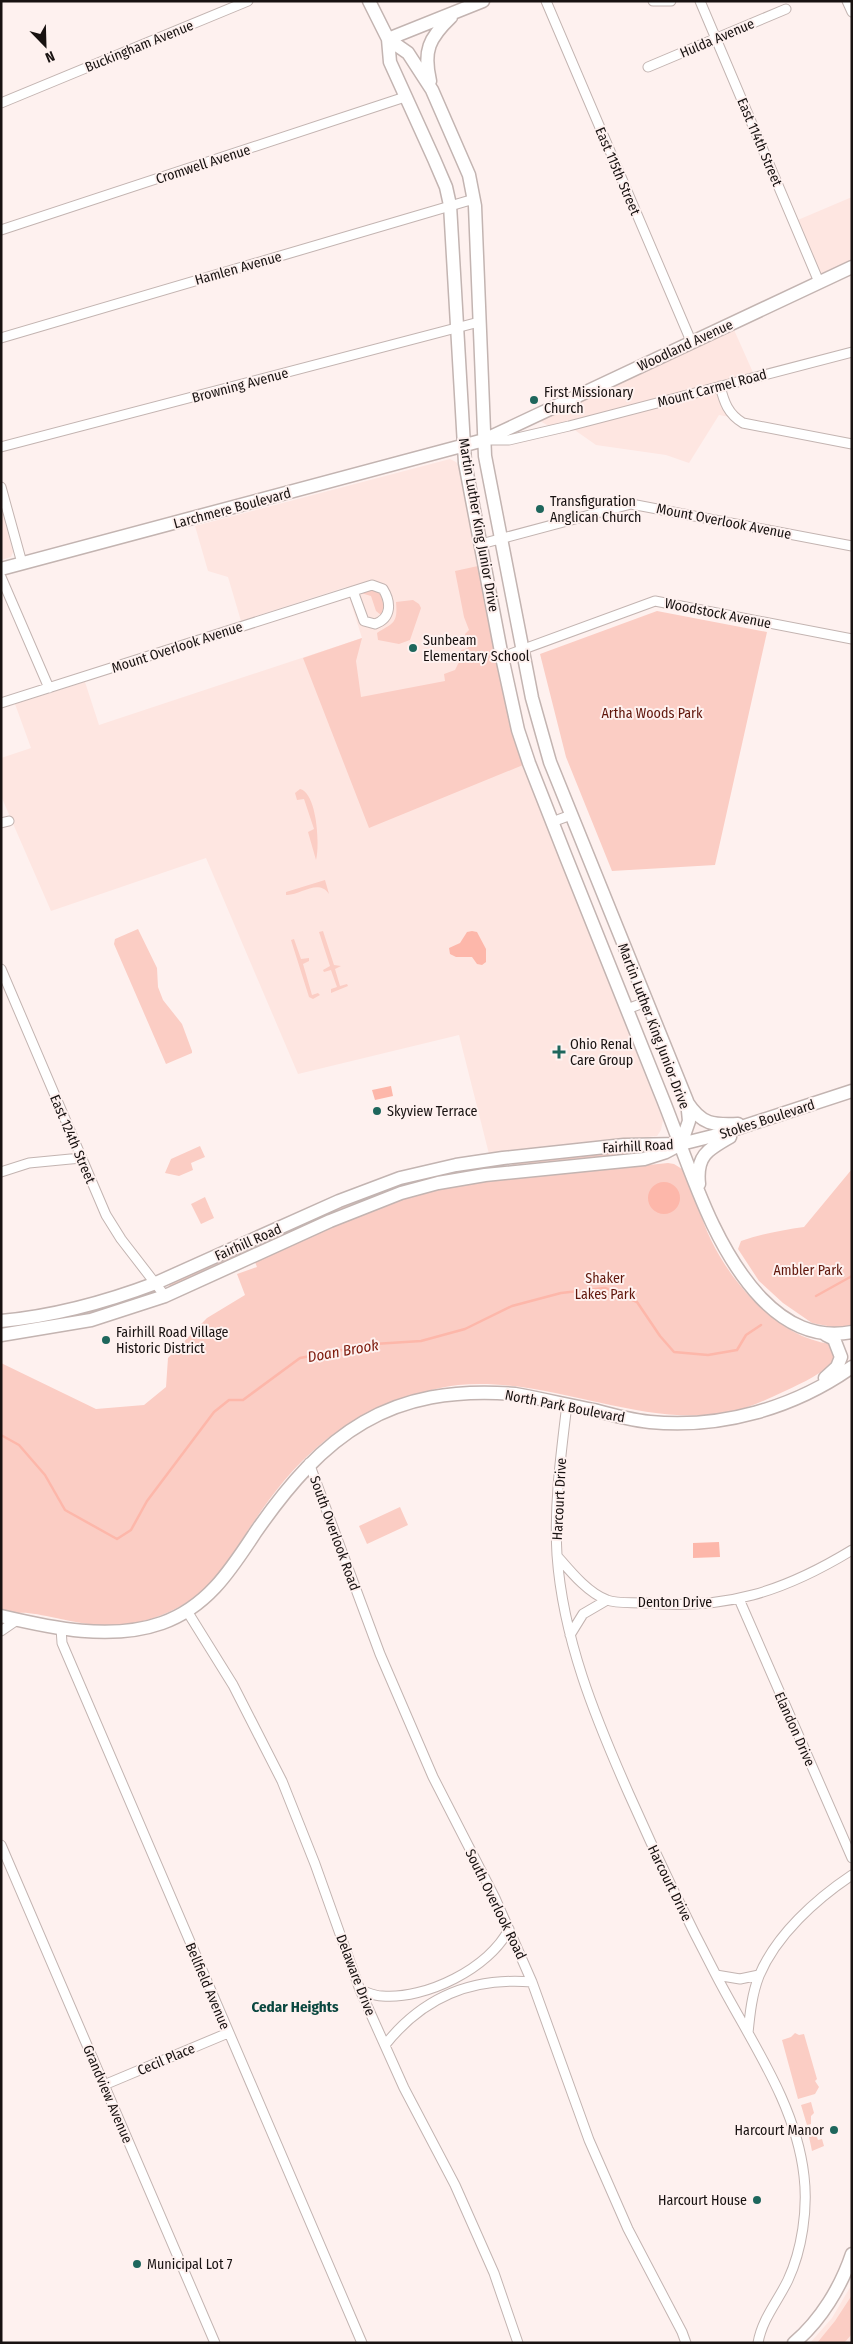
<svg xmlns="http://www.w3.org/2000/svg" width="853" height="2344" viewBox="0 0 853 2344" font-family="'Fira Sans Condensed',sans-serif">
<rect width="100%" height="100%" fill="#fef1ef"/>
<path fill="#fee6e1" d="M852,197V267L819,282L793,222Z
M731,323L755,377L720,386L735,418L719,415L689,463L666,455L596,445L569,426L547,425L540,421L548,409Z
M450,459L456,462L460,468L496,658L513,733L542,814L663,1120L661,1130L657,1136L489,1154L459,1035L298,1074L206,858L51,911L1,796V758L31,748L15,704L85,682L99,725L362,638L346,587L241,621L228,577L208,571L195,526Z
M1,507L13,552L11,557L1,560Z
M852,2284V2343H810L832,2318Z"/>
<path fill="#fbcdc4" d="M478,566L504,697L523,765L369,828L303,658L362,638L356,661L361,697L445,681L444,674L455,670L462,656L461,650L468,648L465,634L469,630L464,617L455,571Z
M373,589L378,591C383,597 385,608 381,615L376,611L371,596L361,593Z
M413,600L419,604L421,608L410,640L399,644L378,640L377,633C393,623 398,624 396,602Z
M657,611L767,632L715,865L612,871L566,757L540,654Z
M300,789C317,793 320,845 316,860L308,832L314,829L304,799L297,800L295,793Z
M325,880L329,894C318,878 300,896 286,895V892Z
M138,929L157,968L158,987L163,1000L182,1024L192,1051V1053L166,1064L114,944L115,939Z
M323,931L334,965L341,966L335,969L340,986L347,984L348,986L331,993V989L337,987L331,970L324,972L323,970L330,966L319,932Z
M294,939L301,959L309,958V961L303,964L312,995L318,993L320,995L313,999L309,997L291,940Z
M200,1146L205,1157L191,1163L193,1170L179,1176L165,1173L171,1159Z
M637,1151V1153L512,1165L516,1162Z
M668,1163L674,1164L682,1169C694,1191 700,1217 711,1240C733,1285 778,1337 830,1344L837,1359C822,1374 804,1382 785,1391C768,1399 749,1408 731,1412C639,1429 550,1376 458,1385C439,1387 420,1393 402,1399C335,1422 294,1462 255,1520C236,1547 218,1583 189,1601C160,1620 124,1629 89,1624C73,1623 32,1611 19,1613C13,1613 7,1618 1,1620V1363L96,1409L144,1405L166,1387L168,1358L207,1318L245,1295L237,1274L257,1267L255,1262C303,1241 351,1215 402,1200C487,1173 580,1172 668,1163Z
M852,1169V1325L838,1328L812,1323L783,1303L759,1281L738,1249L741,1241C762,1234 782,1230 804,1227Z
M205,1197L214,1218L201,1224L191,1204Z
M358,1197L360,1201L170,1287L168,1283Z
M150,1292L148,1296L72,1318L70,1316Z
M400,1507L408,1525L367,1544L359,1526Z
M795,2033L799,2035L804,2034L817,2079L815,2081L819,2087L815,2094L798,2099L782,2040L791,2037Z
M811,2102L814,2113L811,2116V2124L807,2125L801,2105Z
M814,2130L818,2140L822,2139L824,2146L812,2151L808,2132Z
M852,2295V2334L844,2343H817L835,2321Z"/>
<path fill="#fdb7aa" d="M472,931L477,932L486,949V962L482,965L477,964L472,957H456L450,954L449,948L460,943L467,932Z
M391,1086L393,1096L375,1100L372,1090Z
M648 1198a16 16 0 1 1 32 0a16 16 0 1 1-32 0Z
M719,1542L720,1557L693,1558V1543Z"/>
<g fill="none" stroke-linecap="round" stroke-linejoin="round">
<path stroke="#fdb7aa" stroke-width="2.5" d="M816,1296L852,1276
M1,1435L19,1445L45,1475L65,1510L117,1539L131,1530L147,1501L214,1412L229,1400H243L300,1358L374,1344L421,1341L465,1329L512,1306L561,1293L605,1288L637,1302L660,1336L674,1352L708,1355L737,1350L746,1335L761,1325"/>
<defs>
<path id="street" d="M546,1L691,341
M653,1H671
M700,1L819,282
M847,1L852,12
M648,67L786,9
M1,103L248,1
M1,230L405,97
M1,338L474,199
M720,386C724,402 728,414 743,423L852,444
M487,440H509L569,426L852,352
M1,447L479,322
M1,487L22,563
M481,544L631,504L852,546
M1,577L49,688
M502,657L655,601L852,639
M1,703L372,585L383,589C391,602 392,618 375,624L364,621L353,591
M552,822L571,815
M1,823L9,821
M1,969L106,1215L121,1239L165,1296
M627,1009L646,1002
M1,1172L29,1163L81,1158
M567,1404C561,1454 554,1504 557,1555C563,1639 595,1717 629,1794C656,1855 685,1916 716,1975C749,2039 796,2103 804,2176C808,2209 802,2250 788,2280C778,2301 762,2319 758,2343
M309,1463L380,1654L433,1777L495,1898L532,1982L589,2140L628,2229L682,2332L686,2343
M558,1557C571,1572 588,1593 607,1600C617,1604 633,1602 645,1603C726,1610 783,1592 852,1550
M739,1599L852,1858
M187,1611L233,1685L282,1781L315,1864L360,1990L404,2088L455,2185L494,2273L518,2343
M61,1628L62,1643L362,2343
M1,1631L17,1620
M570,1635L583,1614L607,1600
M1,1845L215,2343
M716,1975L740,1979L759,1975
M360,1990C367,1992 374,1996 382,1996C425,2000 490,1968 509,1929
M748,2033C750,2013 752,1994 759,1976C776,1935 816,1899 852,1875
M385,2045C423,1997 471,1977 532,1982
M104,2085L228,2033"/>
<path id="secondary" d="M369,1L388,39L390,62L434,159L446,187L450,205L465,463L502,657L518,730L529,763C572,873 616,983 660,1092C688,1160 710,1244 761,1298C786,1324 815,1339 852,1332
M388,39L408,53L432,90L469,175L475,206L485,456L532,698L550,762L687,1101L689,1121L681,1144
M388,39L483,1
M430,81C423,51 429,38 451,17
M1,569L484,440L852,267
M687,1102C702,1125 713,1125 738,1124
M699,1184C696,1156 707,1150 730,1137
M1,1321C55,1316 106,1302 156,1283L339,1201L400,1178L456,1165L503,1158L624,1145L681,1144L717,1135L852,1091
M1,1335L91,1320L165,1296L330,1221L401,1193L438,1183L485,1175L644,1159L666,1152L681,1144
M825,1378L837,1367L841,1357L834,1339L826,1335
M1,1616C52,1628 111,1641 162,1623C207,1607 230,1571 255,1533C324,1433 389,1384 515,1394C542,1399 568,1405 594,1410C612,1415 631,1420 650,1422C721,1429 794,1408 852,1367
M794,2343C821,2320 841,2287 852,2254"/>
</defs>
<use href="#street" stroke="#c3b4b1" stroke-width="11"/>
<use href="#secondary" stroke="#c3b4b1" stroke-width="15"/>
<use href="#street" stroke="#fff" stroke-width="9"/>
<use href="#secondary" stroke="#fff" stroke-width="12"/>
</g>
<g fill="#1e665c" stroke="#fef1ef" stroke-width="2">
<circle cx="534" cy="400" r="5"/>
<circle cx="540" cy="509" r="5"/>
<circle cx="413" cy="648" r="5"/>
<path d="M556.5 1044.5h5v5h5v5h-5v5h-5v-5h-5v-5h5z"/>
<circle cx="377" cy="1111" r="5"/>
<circle cx="106" cy="1340" r="5"/>
<circle cx="834" cy="2130" r="5"/>
<circle cx="757" cy="2200" r="5"/>
<circle cx="137" cy="2264" r="5"/>
</g>
<g text-anchor="middle" stroke-width="4" stroke-linejoin="round" paint-order="stroke">
<g font-size="14" fill="#181211" stroke="#fef1ef">
<text transform="translate(717 38) rotate(-23)" y="5">Hulda Avenue</text>
<text transform="translate(139 46) rotate(-22)" y="5">Buckingham Avenue</text>
<text transform="translate(760 142) rotate(67)" y="5">East 114th Street</text>
<text transform="translate(203 164) rotate(-18)" y="5">Cromwell Avenue</text>
<text transform="translate(618 171) rotate(67)" y="5">East 115th Street</text>
<text transform="translate(238 268) rotate(-16)" y="5">Hamlen Avenue</text>
<text transform="translate(685 345) rotate(-25)" y="5">Woodland Avenue</text>
<text transform="translate(240 385) rotate(-15)" y="5">Browning Avenue</text>
<text transform="translate(712 388) rotate(-15)" y="5">Mount Carmel Road</text>
<text transform="translate(232 508) rotate(-15)" y="5">Larchmere Boulevard</text>
<text transform="translate(724 521) rotate(11)" y="5">Mount Overlook Avenue</text>
<text transform="translate(479 525) rotate(80)" y="5">Martin Luther King Junior Drive</text>
<text transform="translate(718 613) rotate(11)" y="5">Woodstock Avenue</text>
<text transform="translate(177 647) rotate(-18)" y="5">Mount Overlook Avenue</text>
<text transform="translate(654 1026) rotate(69)" y="5">Martin Luther King Junior Drive</text>
<text transform="translate(767 1119) rotate(-18)" y="5">Stokes Boulevard</text>
<text transform="translate(73 1139) rotate(67)" y="5">East 124th Street</text>
<text transform="translate(638 1146) rotate(-3)" y="5">Fairhill Road</text>
<text transform="translate(248 1242) rotate(-24)" y="5">Fairhill Road</text>
<text transform="translate(565 1406) rotate(11)" y="5">North Park Boulevard</text>
<text transform="translate(559 1499) rotate(-87)" y="5">Harcourt Drive</text>
<text transform="translate(335 1533) rotate(70)" y="5">South Overlook Road</text>
<text x="675" y="1607">Denton Drive</text>
<text transform="translate(795 1729) rotate(66)" y="5">Elandon Drive</text>
<text transform="translate(670 1883) rotate(64)" y="5">Harcourt Drive</text>
<text transform="translate(496 1904) rotate(64)" y="5">South Overlook Road</text>
<text transform="translate(356 1975) rotate(69)" y="5">Delaware Drive</text>
<text transform="translate(208 1986) rotate(67)" y="5">Bellfield Avenue</text>
<text transform="translate(166 2059) rotate(-23)" y="5">Cecil Place</text>
<text transform="translate(108 2094) rotate(67)" y="5">Grandview Avenue</text>
</g>
<g font-size="14" fill="#181211" stroke="#fef1ef" text-anchor="start">
<text x="544" y="397">First Missionary<tspan x="544" dy="16">Church</tspan></text>
<text x="550" y="506">Transfiguration<tspan x="550" dy="16">Anglican Church</tspan></text>
<text x="423" y="645">Sunbeam<tspan x="423" dy="16">Elementary School</tspan></text>
<text x="570" y="1049">Ohio Renal<tspan x="570" dy="16">Care Group</tspan></text>
<text x="387" y="1116">Skyview Terrace</text>
<text x="116" y="1337">Fairhill Road Village<tspan x="116" dy="16">Historic District</tspan></text>
<text x="824" y="2135" text-anchor="end">Harcourt Manor</text>
<text x="747" y="2205" text-anchor="end">Harcourt House</text>
<text x="147" y="2269">Municipal Lot 7</text>
</g>
<g font-size="14" fill="#60160b" stroke="#fef1ef">
<text x="652" y="718">Artha Woods Park</text>
<text x="808" y="1275">Ambler Park</text>
<text x="605" y="1283">Shaker<tspan x="605" dy="16">Lakes Park</tspan></text>
</g>
<g font-size="15" font-style="italic" fill="#7c190b" stroke="#fef1ef">
<text transform="translate(343 1351) rotate(-10)" y="5">Doan Brook</text>
</g>
<g font-size="15" font-weight="bold" fill="#0a473f" stroke="#fef1ef">
<text x="295" y="2012">Cedar Heights</text>
</g>
</g>
<rect width="853" height="2344" fill="none" stroke="#181211" stroke-width="5"/>
<g transform="translate(45 45) rotate(157)" stroke="#fef1ef" stroke-width="4" paint-order="stroke">
<path d="M0-4L9 19L0 12L-9 19Z" fill="#181211"/>
<text y="-8" font-size="14" font-weight="bold" text-anchor="middle" fill="#181211">N</text>
</g>
</svg>
